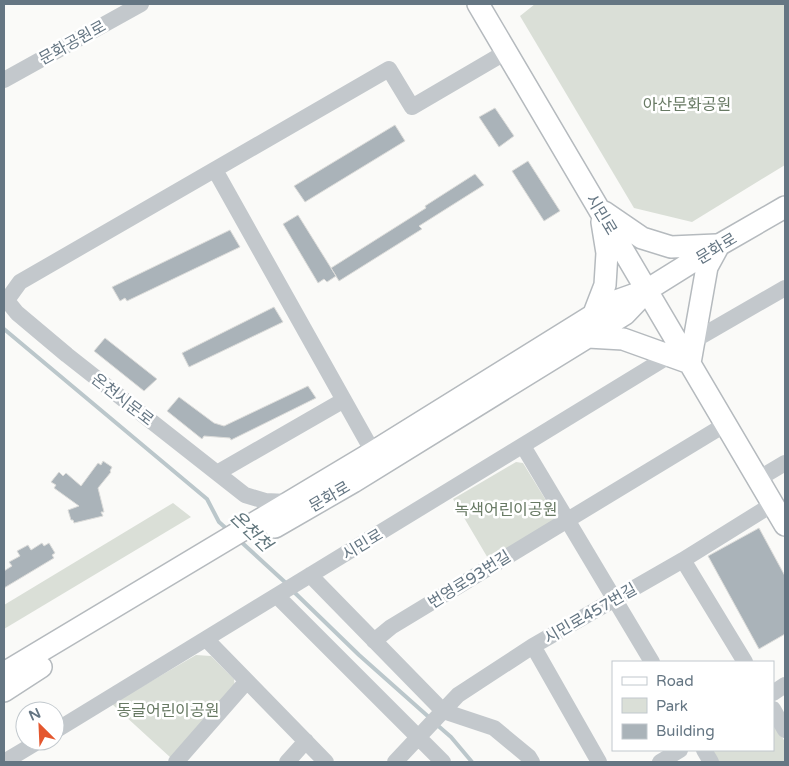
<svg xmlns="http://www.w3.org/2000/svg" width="789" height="766" viewBox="0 0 789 766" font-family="'Varela Round','Noto Sans KR',sans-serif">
<rect width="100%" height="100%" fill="#fafaf8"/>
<path fill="#dadfd7" d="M535,4H785V165L692,222L634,208L520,16Z
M516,462L523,463L555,515L554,521L489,560L453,499Z
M173,503L191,517L4,629V605Z
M196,655L211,656L234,679L235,688L171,758L112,704Z
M773,721L785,742V762H716L709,750H773Z"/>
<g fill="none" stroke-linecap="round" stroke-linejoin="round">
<path stroke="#bbc7cb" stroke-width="4" d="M4,329L207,499L219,522L228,530
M239,540L287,584
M293,591L359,655L431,719
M436,724L451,737L472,762"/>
</g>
<path fill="#aab3b9" stroke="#dcdcda" d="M495,108L514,136L499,147L479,117Z
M395,125L405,141L305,202L294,186Z
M528,161L560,211L544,221L512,171Z
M475,174L484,185L419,226L422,229L339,281L331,268L426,208L425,206Z
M298,215L336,276L327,282L324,279L318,283L283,224Z
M230,230L240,247L127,301L125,298L120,301L112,287Z
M274,307L283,322L189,367L182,353Z
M105,338L157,379L144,391L94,351Z
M308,386L316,398L231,440L230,438L204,436L202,439L167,411L179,397L214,423L224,426Z
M103,461L112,467L110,471L111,472L98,488L104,512H101L103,516L74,523L73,520H71L68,510L79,506L54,488L56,485L51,482L59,472L63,476L66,473L81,486L98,463L101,465Z
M759,528L785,576V634L759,649L708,556Z
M42,543L44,546L49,543L55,553L52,555L54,558L4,588V571L12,566L9,562L20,556L17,551L28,545L31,550Z"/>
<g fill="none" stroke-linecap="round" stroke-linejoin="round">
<defs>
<path id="major" d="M478,4L785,525
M604,212L642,238L671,247L716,245
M593,316L605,285L607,253L602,222
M588,337L623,339L690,363L707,267L719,245
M275,527L353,482L625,314L646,292
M4,673L373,452L616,301L647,290L719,245L785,207
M4,691L41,667"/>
</defs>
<use href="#major" stroke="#b5babe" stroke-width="24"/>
<path stroke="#c3c8cc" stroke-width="16" d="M4,80L141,4
M215,170L373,452
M4,297L17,313L67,355L245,495L265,501L288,502
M7,300L20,282L389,69L412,107L506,52
M693,341L785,288
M523,446L652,662
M217,473L344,400
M758,479L785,463
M683,560L745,662
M310,575L443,711L494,728L529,757L532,762
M277,596L443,762
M206,639L326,762
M374,641L391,627L726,424
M533,646L599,762
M773,693L785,685
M773,709L785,730
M55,731L669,356
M704,750L711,762
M4,762L39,741
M176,762L247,681
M287,762L306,741
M395,762L458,695L533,646L683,560L773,504
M660,762L680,750"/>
<use href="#major" stroke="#fff" stroke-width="21"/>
</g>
<g text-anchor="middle" stroke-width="5" stroke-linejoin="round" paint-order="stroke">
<g font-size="16" fill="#657683" stroke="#fff">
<text transform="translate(72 42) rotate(-29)" y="6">문화공원로</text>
<text transform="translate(602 214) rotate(59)" y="6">시민로</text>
<text transform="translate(716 248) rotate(-31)" y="6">문화로</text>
<text transform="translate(123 399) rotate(38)" y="6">온천시문로</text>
<text transform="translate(329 496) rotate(-30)" y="6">문화로</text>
<text transform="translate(362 544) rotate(-31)" y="6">시민로</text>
<text transform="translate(469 579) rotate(-32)" y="6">번영로93번길</text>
<text transform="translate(590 613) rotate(-30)" y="6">시민로457번길</text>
</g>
<g font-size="16" fill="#687a64" stroke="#fff">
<text x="687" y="110">아산문화공원</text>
<text x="506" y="515">녹색어린이공원</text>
<text x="168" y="716">동글어린이공원</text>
</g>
<g font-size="18" font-style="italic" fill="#60757c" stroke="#fff">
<text transform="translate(251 531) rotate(44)" y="6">온천천</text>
</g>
</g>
<rect width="789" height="766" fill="none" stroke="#657683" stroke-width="10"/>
<rect x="612" y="661" width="162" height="90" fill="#ffffff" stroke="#c1c8cd"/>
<rect x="622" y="677" width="25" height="8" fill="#ffffff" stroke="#c1c8cd"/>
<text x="656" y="686" font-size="15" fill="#657683">Road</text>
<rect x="622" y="698" width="25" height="15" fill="#dadfd7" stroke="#c1c8cd"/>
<text x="656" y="711" font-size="15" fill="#657683">Park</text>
<rect x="622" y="724" width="25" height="15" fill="#aab3b9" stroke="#c1c8cd"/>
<text x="656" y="736" font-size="15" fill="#657683">Building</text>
<g transform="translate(40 726) rotate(336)"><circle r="24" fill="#ffffff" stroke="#c1c8cd"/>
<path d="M0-4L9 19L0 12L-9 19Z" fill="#e4572e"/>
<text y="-8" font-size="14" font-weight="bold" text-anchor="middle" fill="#657683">N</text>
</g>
</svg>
